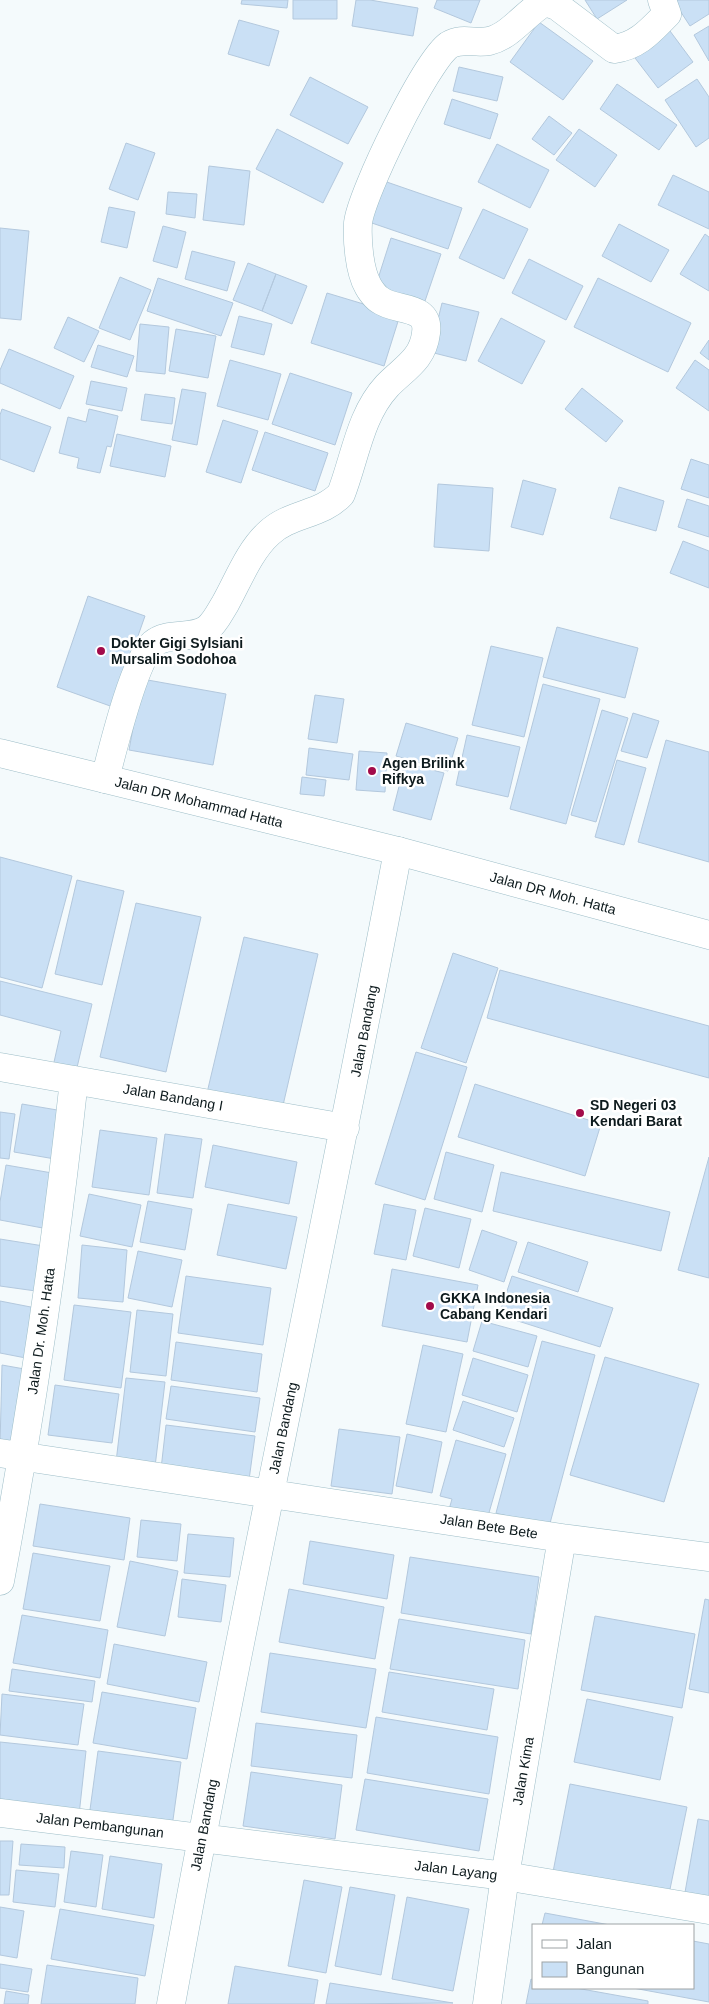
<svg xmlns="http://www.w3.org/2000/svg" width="709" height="2004" viewBox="0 0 709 2004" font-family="Helvetica,sans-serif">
<rect width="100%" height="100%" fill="#f4fafc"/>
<path fill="#cae0f5" stroke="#b3c8dd" d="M242,0H288L287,8L241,4Z
M293,0H337V19H293Z
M356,0H370L418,8L413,36L352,26Z
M437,0H480L471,23L434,8Z
M585,0H627L597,19Z
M673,0H709V14L690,26Z
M239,20L279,31L269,66L228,54Z
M539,22L593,61L563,100L510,62Z
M709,26V61L694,35Z
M670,31L693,62L658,88L635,58Z
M459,67L503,77L497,101L453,91Z
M310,77L368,107L348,144L290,115Z
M697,79L709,97V138L696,147L665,100Z
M617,84L677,125L659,150L600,109Z
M452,99L498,114L490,139L444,124Z
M549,116L572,133L554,155L532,139Z
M277,129L343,163L323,203L256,169Z
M579,129L617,155L595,187L556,160Z
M126,143L155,153L138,200L109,189Z
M497,144L549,170L530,208L478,182Z
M209,166L250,171L244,225L203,220Z
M673,175L709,192V229L658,205Z
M381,180L462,208L448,249L366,221Z
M168,192L197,194L195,218L166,214Z
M109,207L135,212L127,248L101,242Z
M483,209L528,229L504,279L459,258Z
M619,224L669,250L651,282L602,256Z
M163,226L186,232L177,268L153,261Z
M0,228L29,231L21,320L0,318Z
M705,234L709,237V291L680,274Z
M391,238L441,254L424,304L375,288Z
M192,251L235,262L227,291L185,279Z
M529,259L583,286L566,320L512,293Z
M248,263L276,274L262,311L233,300Z
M276,274L307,286L292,324L262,311Z
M120,277L151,290L130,340L99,328Z
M158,278L233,303L221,336L147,311Z
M598,278L691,323L668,372L574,327Z
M327,293L400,315L384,366L311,343Z
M442,303L479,312L466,361L430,352Z
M239,316L272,324L264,355L231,347Z
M68,317L99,331L84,362L54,348Z
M501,318L545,341L522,384L478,361Z
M140,324L169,327L165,374L136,371Z
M176,329L216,336L208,378L169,371Z
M709,340V360L700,353Z
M98,345L134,356L127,377L91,367Z
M9,349L74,376L60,409L0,383V370Z
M230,360L281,374L268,420L217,406Z
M695,360L709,370V411L676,388Z
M290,373L352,393L335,445L272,424Z
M91,381L127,388L122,411L86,404Z
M582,388L623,421L606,442L565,409Z
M182,389L206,393L197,445L172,440Z
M145,394L175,398L172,424L141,420Z
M2,409L51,427L34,472L0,459V415Z
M89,409L118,416L111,447L107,446L100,473L77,468L79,458L59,453L68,417L86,422Z
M223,420L258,431L241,483L206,472Z
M265,432L328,453L315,491L252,470Z
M117,434L171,446L165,477L110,466Z
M691,459L709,465V498L681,489Z
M523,480L556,489L543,535L511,527Z
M438,484L493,488L489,551L434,547Z
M619,487L664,501L656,531L610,518Z
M687,499L709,506V537L678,527Z
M683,541L709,551V588L670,573Z
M88,596L145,616L113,707L57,687Z
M557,627L638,648L625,698L543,677Z
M491,646L543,658L524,737L472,725Z
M142,679L226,694L213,765L129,750Z
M543,684L600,699L566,824L510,809Z
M315,695L344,699L337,743L308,739Z
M602,710L628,718L596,822L571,815Z
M633,713L659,721L647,758L621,751Z
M406,723L458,738L448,771L396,756Z
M467,735L520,747L508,797L456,785Z
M666,740L709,752V862L638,842Z
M309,748L353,754L349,780L306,775Z
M359,751L387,753L385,792L356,790Z
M617,760L646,768L624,845L595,837Z
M405,763L444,773L431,820L393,810Z
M302,777L326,780L324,796L300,794Z
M0,857L72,876L42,988L0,977Z
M77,880L124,891L102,985L55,974Z
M136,903L201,917L166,1072L100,1057Z
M244,937L318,954L281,1114L206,1097Z
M453,953L498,968L466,1063L421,1048Z
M500,970L709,1026V1078L487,1018Z
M0,981L92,1004L75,1076L52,1071L61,1031L0,1015Z
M416,1052L467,1067L425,1200L375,1184Z
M475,1084L601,1124L585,1176L458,1137Z
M22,1104L63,1111L55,1159L14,1152Z
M0,1112L15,1114L9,1159L0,1158Z
M100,1130L157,1138L149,1195L92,1187Z
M165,1134L202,1139L193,1198L157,1193Z
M213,1145L297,1162L289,1204L205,1187Z
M446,1152L494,1165L482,1212L434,1199Z
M709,1157V1278L678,1270Z
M6,1165L58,1174L48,1229L0,1220V1202Z
M501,1172L670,1212L661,1251L493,1211Z
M89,1194L141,1205L132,1247L80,1236Z
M148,1201L192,1209L185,1250L140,1242Z
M228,1204L297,1217L286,1269L217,1255Z
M384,1204L416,1210L406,1260L374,1254Z
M425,1208L471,1219L459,1268L413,1256Z
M482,1230L517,1242L504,1282L469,1270Z
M0,1239L50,1247L43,1292L0,1286Z
M528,1242L588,1262L578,1292L518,1272Z
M82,1245L127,1250L123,1302L78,1298Z
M138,1251L182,1260L172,1307L128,1298Z
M392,1269L478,1285L467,1342L382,1326Z
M186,1276L271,1288L263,1345L178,1333Z
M512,1276L613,1308L600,1347L499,1315Z
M0,1301L41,1309L31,1359L0,1353Z
M74,1305L131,1312L121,1388L64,1380Z
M137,1310L173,1314L166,1376L130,1372Z
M482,1321L537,1336L528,1367L473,1351Z
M542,1341L595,1355L549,1527L496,1513Z
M176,1342L262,1354L257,1392L171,1380Z
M423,1345L463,1354L446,1432L406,1424Z
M605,1357L699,1384L664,1502L570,1475Z
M473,1358L528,1375L517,1412L462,1395Z
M2,1365L30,1370L16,1449L0,1446Z
M126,1378L165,1382L155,1467L116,1462Z
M55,1385L119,1394L112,1443L48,1435Z
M171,1386L260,1398L255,1432L166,1419Z
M463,1401L514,1418L504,1447L453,1430Z
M166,1425L255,1436L249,1480L161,1469Z
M339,1429L400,1437L392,1494L331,1486Z
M407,1434L442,1442L432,1493L396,1486Z
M456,1440L506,1454L486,1523L448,1513L452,1499L440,1496Z
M40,1504L130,1518L124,1560L33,1546Z
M141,1520L181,1524L177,1561L137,1557Z
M188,1534L234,1538L230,1577L184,1573Z
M310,1541L394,1555L387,1599L303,1584Z
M33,1553L110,1566L100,1621L23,1609Z
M410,1557L539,1577L531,1634L401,1613Z
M130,1561L178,1571L165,1636L117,1627Z
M182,1579L226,1585L221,1622L178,1617Z
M289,1589L384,1607L375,1659L279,1642Z
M705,1599L709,1600V1693L689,1689Z
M22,1615L108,1630L100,1678L13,1663Z
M595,1616L695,1634L682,1708L581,1690Z
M399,1619L525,1640L518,1689L390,1669Z
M114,1644L207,1662L199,1702L107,1684Z
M270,1653L376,1669L366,1728L261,1712Z
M12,1669L95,1681L92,1702L9,1691Z
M389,1672L494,1689L487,1730L382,1712Z
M102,1692L196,1708L187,1759L93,1743Z
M2,1694L84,1704L78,1745L0,1735Z
M587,1699L673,1717L660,1780L574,1762Z
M376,1717L498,1737L489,1794L367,1773Z
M256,1723L357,1735L352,1778L251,1766Z
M0,1742L86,1751L79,1815L0,1807Z
M98,1751L181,1762L172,1827L89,1817Z
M251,1772L342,1785L335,1839L243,1826Z
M365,1779L488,1799L479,1851L356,1830Z
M570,1784L687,1807L669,1894L553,1872Z
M698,1819L709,1821V1903L684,1898Z
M0,1841H13L9,1895H0Z
M21,1844L65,1847L64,1868L19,1865Z
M71,1851L103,1855L96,1907L64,1902Z
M110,1856L162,1864L154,1918L102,1909Z
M16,1870L59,1874L55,1907L13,1902Z
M304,1880L342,1887L326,1973L288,1966Z
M350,1887L395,1895L381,1975L335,1966Z
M407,1897L469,1909L453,1991L392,1979Z
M0,1907L24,1911L17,1958L0,1955Z
M60,1909L154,1925L145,1976L51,1959Z
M545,1913L610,1925H542Z
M693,1941L709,1944V2002L633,1988H693Z
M0,1964L32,1969L28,1992L0,1988Z
M47,1965L138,1978L135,2004H41Z
M235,1966L318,1980L314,2004H228Z
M531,1979L533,1980V1988H576L648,2001V2004H526Z
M330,1983L453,2003L326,2004Z
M6,1991L29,1995L28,2004H4Z"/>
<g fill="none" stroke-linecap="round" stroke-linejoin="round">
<defs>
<path id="street" d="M105,779C112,752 134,660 153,644C168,631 192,640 207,629C215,623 220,612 225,604C238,581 249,551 269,533C290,513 322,515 341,494C355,458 360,415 387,386C403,369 423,360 426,333C430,304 396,312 380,300C376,298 370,290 368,286C359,270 357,240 358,223C361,194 426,61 449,45C462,37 475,44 489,41C511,36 526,12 545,2L557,6L614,49C638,46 651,30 667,14L662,0
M0,1067L345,1128
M0,1453L562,1538L709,1557
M0,1581C31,1415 56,1248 74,1080
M0,1813L505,1876L709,1910
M171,2004C241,1619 325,1236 398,851
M487,2004L505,1876L562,1538"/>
<path id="highway" d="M0,753L398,851L709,935"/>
</defs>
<use href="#street" stroke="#9dbdc7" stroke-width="29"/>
<use href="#highway" stroke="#9dbdc7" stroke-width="29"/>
<use href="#street" stroke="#fff" stroke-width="28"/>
<use href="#highway" stroke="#fff" stroke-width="28"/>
</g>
<g fill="#a20b4a" stroke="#fff" stroke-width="2">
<circle cx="101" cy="651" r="5"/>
<circle cx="372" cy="771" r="5"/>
<circle cx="580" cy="1113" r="5"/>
<circle cx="430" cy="1306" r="5"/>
</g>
<g text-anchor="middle" stroke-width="5" stroke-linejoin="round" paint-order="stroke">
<g font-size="14" font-weight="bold" fill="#0d1a1d" stroke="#fff" text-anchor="start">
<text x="111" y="648">Dokter Gigi Sylsiani<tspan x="111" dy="16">Mursalim Sodohoa</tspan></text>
<text x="382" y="768">Agen Brilink<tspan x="382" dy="16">Rifkya</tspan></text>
<text x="590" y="1110">SD Negeri 03<tspan x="590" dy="16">Kendari Barat</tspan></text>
<text x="440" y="1303">GKKA Indonesia<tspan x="440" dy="16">Cabang Kendari</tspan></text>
</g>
<g font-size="14" fill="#0d1a1d" stroke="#fff">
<text transform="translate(199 802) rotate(14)" y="5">Jalan DR Mohammad Hatta</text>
<text transform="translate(553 893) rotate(15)" y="5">Jalan DR Moh. Hatta</text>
<text transform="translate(364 1031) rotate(-79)" y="5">Jalan Bandang</text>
<text transform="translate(173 1097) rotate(10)" y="5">Jalan Bandang I</text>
<text transform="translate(41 1331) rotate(-82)" y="5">Jalan Dr. Moh. Hatta</text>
<text transform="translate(283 1428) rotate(-78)" y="5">Jalan Bandang</text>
<text transform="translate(489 1526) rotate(9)" y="5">Jalan Bete Bete</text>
<text transform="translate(523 1771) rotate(-80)" y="5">Jalan Kima</text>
<text transform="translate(100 1825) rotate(7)" y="5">Jalan Pembangunan</text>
<text transform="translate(204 1825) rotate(-79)" y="5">Jalan Bandang</text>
<text transform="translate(456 1870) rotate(7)" y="5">Jalan Layang</text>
</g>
</g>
<rect x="532" y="1924" width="162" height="65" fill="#ffffff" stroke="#9ea3a5"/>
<rect x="542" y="1940" width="25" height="8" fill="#ffffff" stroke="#9ea3a5"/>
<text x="576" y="1949" font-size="15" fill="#0d1a1d">Jalan</text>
<rect x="542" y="1962" width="25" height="15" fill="#cae0f5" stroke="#9ea3a5"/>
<text x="576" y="1974" font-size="15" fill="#0d1a1d">Bangunan</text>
</svg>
